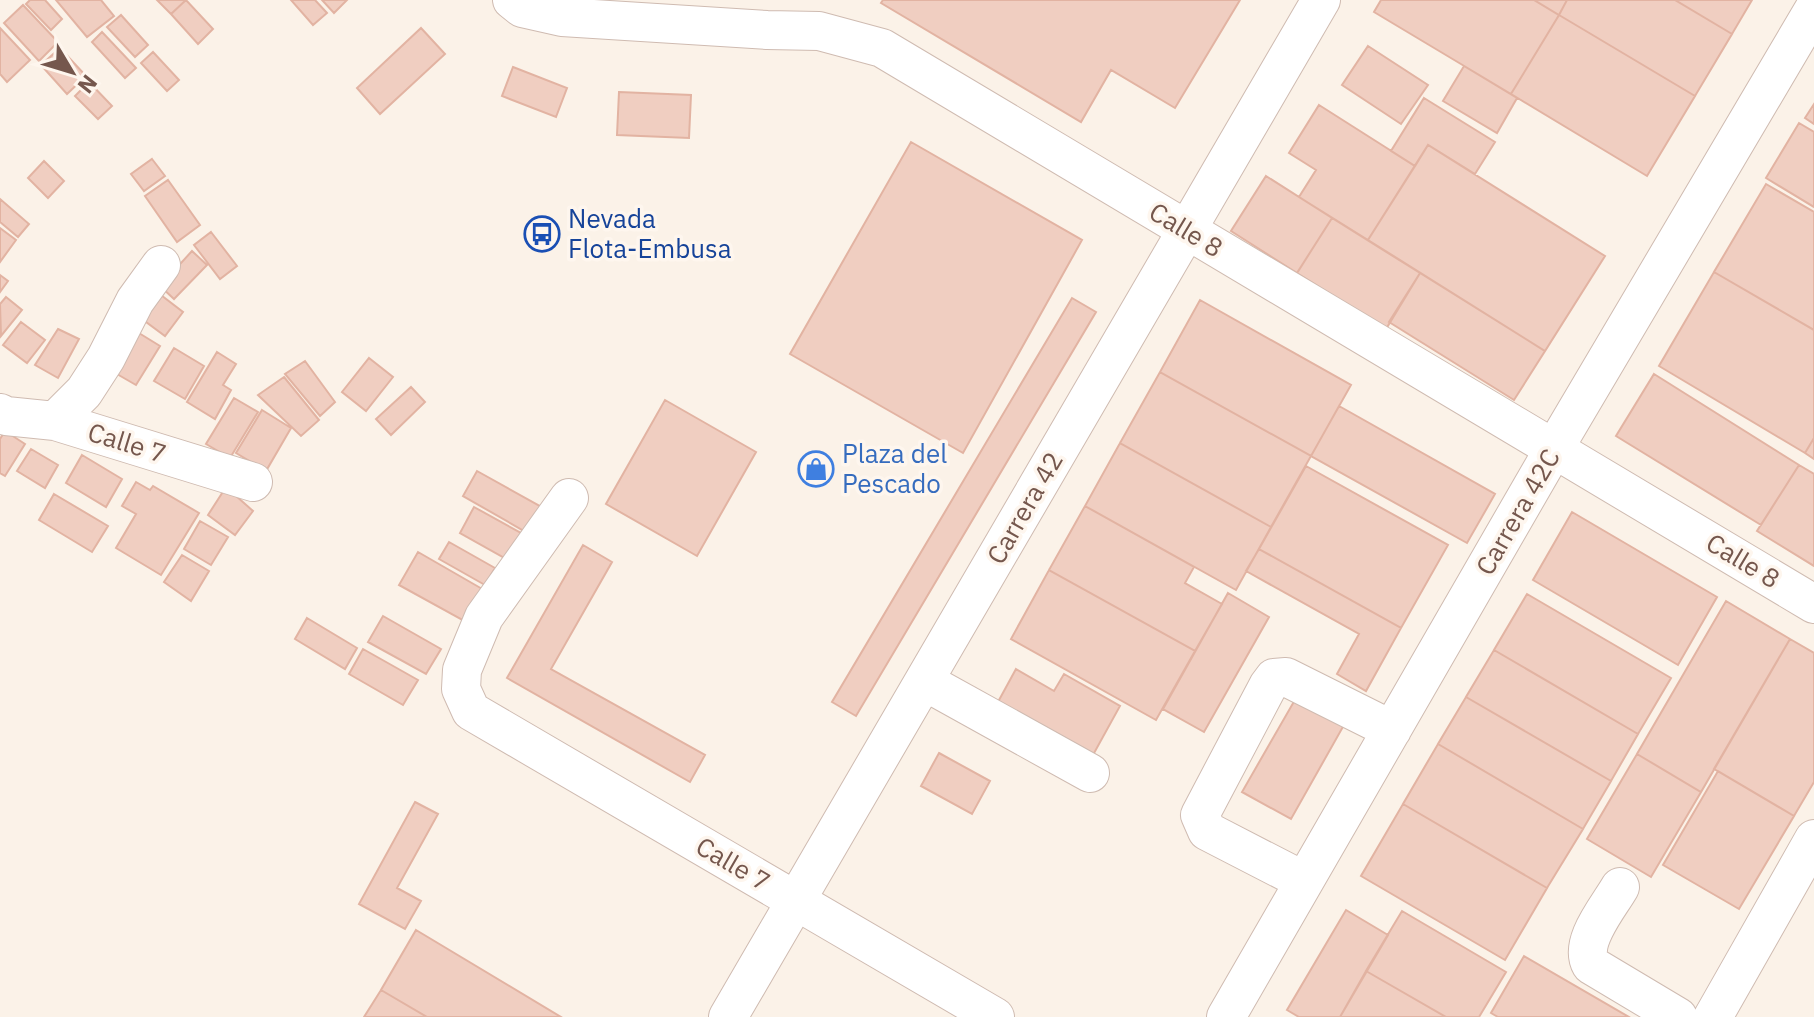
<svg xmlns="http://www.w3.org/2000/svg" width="1814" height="1017" viewBox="0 0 1814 1017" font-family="'IBM Plex Sans',sans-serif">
<rect width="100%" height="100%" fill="#fbf2e8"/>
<path fill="#f0cec1" stroke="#e2b3a2" stroke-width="2" d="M30,0H45L62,19L51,30L26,4Z
M56,0H101L114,16L87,37Z
M157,0H186L171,14Z
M186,0L213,29L198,44L171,14Z
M291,0H315L327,13L313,25Z
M322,0H347L334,13Z
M883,0H1240L1175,108L1111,70L1081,122L881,3Z
M1381,0H1534L1559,15L1511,94L1374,12Z
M1534,0H1567L1559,15Z
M1567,0H1675L1732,34L1695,96L1559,15Z
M1675,0H1752L1732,34Z
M23,5L58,42L39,61L4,23Z
M121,15L148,45L135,57L107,27Z
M1559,15L1695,96L1647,176L1511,94Z
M0,28L30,60L7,82L0,74Z
M421,28L445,54L380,114L357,88Z
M102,32L136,68L125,78L92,42Z
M1368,46L1428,85L1401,124L1342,85Z
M60,48L86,76L67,94L41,65Z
M153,52L179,80L167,91L141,63Z
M1464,66L1517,98L1497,133L1443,101Z
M513,67L567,88L556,117L502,96Z
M89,82L112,106L98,119L75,96Z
M619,92L691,95L689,138L617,135Z
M1424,98L1495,142L1475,174L1428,145L1415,166L1391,151Z
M1814,104V124L1805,118Z
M1319,105L1415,166L1368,240L1299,197L1316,170L1289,153Z
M1799,123L1814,132V207L1766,178Z
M911,142L1082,240L963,453L790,354Z
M1428,145L1605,256L1545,351L1368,240Z
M152,159L165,176L144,191L131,174Z
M44,161L64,181L48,198L28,178Z
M1266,176L1332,218L1297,273L1231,231Z
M168,180L200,225L177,242L145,196Z
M1766,184L1814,212V330L1714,272Z
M0,199L29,224L18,237L0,222Z
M1332,218L1420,273L1386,329L1297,273Z
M0,228L16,240L0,262Z
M211,232L237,266L220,279L194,245Z
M192,251L207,265L174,299L160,286Z
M1714,272L1814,330V438L1805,453L1659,366Z
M1420,273L1545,351L1514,400L1389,322Z
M0,275L8,281L0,292Z
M157,292L183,312L165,336L138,316Z
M6,297L22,310L1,336L0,304Z
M1072,298L1096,312L856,716L832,702Z
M1200,300L1351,385L1311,456L1160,372Z
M21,322L45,340L27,363L3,345Z
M58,329L79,339L58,378L35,365Z
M134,330L160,346L136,385L110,370Z
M174,348L204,366L185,399L154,381Z
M217,352L236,364L223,385L231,390L215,419L187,402Z
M369,358L393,377L366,411L342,392Z
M305,361L335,402L320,416L285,374Z
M1160,372L1311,456L1271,527L1120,443Z
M1654,374L1799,465L1761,525L1616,436Z
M284,377L319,420L301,436L258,395Z
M411,387L425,402L391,435L376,419Z
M234,398L258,412L230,458L206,444Z
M665,400L756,452L697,556L606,504Z
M1339,406L1495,494L1467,543L1311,456Z
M262,410L291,428L266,471L236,453Z
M5,431L25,444L5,476L0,473V439Z
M1814,438V459L1805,453Z
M1120,443L1271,527L1236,590L1085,506Z
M31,449L58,465L45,488L17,471Z
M82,455L122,479L106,507L66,483Z
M1799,465L1814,474V566L1757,531Z
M1306,466L1448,545L1401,628L1259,549Z
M477,471L545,509L531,535L463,496Z
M136,482L150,490L153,486L199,513L161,575L116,548L136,514L122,506Z
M226,487L253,511L235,535L208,515Z
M54,494L108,526L92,552L39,520Z
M1085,506L1194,567L1185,583L1222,604L1195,651L1049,570Z
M474,507L530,538L515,564L460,533Z
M1572,512L1717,597L1678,665L1533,580Z
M200,521L228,537L211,565L184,549Z
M449,542L495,568L485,585L439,559Z
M583,545L612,562L551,669L705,755L690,782L507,678Z
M1259,549L1401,628L1366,691L1337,674L1359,634L1246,571Z
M418,552L484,590L466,622L399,585Z
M182,555L209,571L191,601L164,582Z
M1049,570L1195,651L1156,720L1011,639Z
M1228,593L1269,617L1204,732L1163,709Z
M1527,594L1671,678L1638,734L1494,650Z
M1726,601L1790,639L1701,792L1637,754Z
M383,616L441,649L426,674L368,642Z
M307,618L357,648L345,669L295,639Z
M1790,639L1814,653V782L1794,816L1714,769Z
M363,649L418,680L403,705L349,674Z
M1494,650L1638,734L1611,781L1466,697Z
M1016,669L1054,691L1064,674L1120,706L1088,764L993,711Z
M1466,697L1611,781L1583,829L1438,744Z
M1296,698L1344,725L1291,819L1242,792Z
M1438,744L1583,829L1547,888L1403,804Z
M939,753L990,781L972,814L921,786Z
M1637,754L1701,792L1651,877L1587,839Z
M1718,771L1794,816L1739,909L1663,865Z
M415,802L438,814L397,888L421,901L405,929L359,904Z
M1403,804L1547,888L1505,960L1361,876Z
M1346,910L1388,935L1340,1017H1299L1287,1010Z
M1402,911L1506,972L1479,1017H1446L1366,971Z
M416,930L561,1017H427L381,990Z
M1524,956L1629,1017H1498L1491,1013Z
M1366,971L1446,1017H1340Z
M381,990L427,1017H364Z"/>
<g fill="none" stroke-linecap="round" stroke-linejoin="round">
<defs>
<path id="minor" d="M512,0L522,8L562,17L767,30L819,31L882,48L1814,604
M0,413L6,416L55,421L253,482
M55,421L84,392L106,358L135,301L161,265
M569,498L484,617L462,670L461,689L471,711L995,1017
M924,681L1090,773
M1304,881L1207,831L1200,815L1268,686L1274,678L1286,677L1392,730
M1620,887C1608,908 1578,942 1591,965L1678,1017
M728,1017L1321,0
M1226,1017L1555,447L1814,9
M1713,1017L1814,839"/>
</defs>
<use href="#minor" stroke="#cfbbb1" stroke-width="40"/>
<use href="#minor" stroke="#fff" stroke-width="38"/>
</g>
<defs>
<symbol id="bus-ring" viewBox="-11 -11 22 22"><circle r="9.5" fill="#fef6ee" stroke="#1a4fb4" stroke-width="1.5"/><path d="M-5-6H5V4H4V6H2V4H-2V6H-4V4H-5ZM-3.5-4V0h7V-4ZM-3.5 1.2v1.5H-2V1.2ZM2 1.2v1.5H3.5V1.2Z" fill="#1a4fb4"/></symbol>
<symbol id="shop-ring" viewBox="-11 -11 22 22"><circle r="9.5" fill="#fef6ee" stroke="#3f7fe0" stroke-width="1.5"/><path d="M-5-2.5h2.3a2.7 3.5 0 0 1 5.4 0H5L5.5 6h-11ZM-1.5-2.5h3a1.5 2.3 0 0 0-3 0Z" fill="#3f7fe0"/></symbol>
</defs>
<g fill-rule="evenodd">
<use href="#bus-ring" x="522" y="214" width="40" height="40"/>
<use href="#shop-ring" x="796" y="449" width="40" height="40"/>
</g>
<g text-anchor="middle" stroke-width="7" stroke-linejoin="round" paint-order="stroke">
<g font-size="26" fill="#164399" stroke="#fef6ee" text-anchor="start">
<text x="568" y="228">Nevada<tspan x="568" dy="30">Flota-Embusa</tspan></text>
</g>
<g font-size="26" fill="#75574d" stroke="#fef6ee">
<text transform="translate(1186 230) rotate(31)" y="9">Calle 8</text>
<text transform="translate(127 443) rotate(17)" y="9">Calle 7</text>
<text transform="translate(1025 508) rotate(-60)" y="9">Carrera 42</text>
<text transform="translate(1518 512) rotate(-60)" y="9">Carrera 42C</text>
<text transform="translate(1743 561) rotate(31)" y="9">Calle 8</text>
<text transform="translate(733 864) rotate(30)" y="9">Calle 7</text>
</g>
<g font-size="26" fill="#366cbe" stroke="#fef6ee" text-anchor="start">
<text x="842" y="463">Plaza del<tspan x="842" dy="30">Pescado</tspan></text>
</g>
</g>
<g transform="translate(72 72) rotate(128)" stroke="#fef6ee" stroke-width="6" paint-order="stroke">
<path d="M0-6L14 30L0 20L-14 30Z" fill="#75574d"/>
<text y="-12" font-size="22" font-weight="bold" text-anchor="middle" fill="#75574d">N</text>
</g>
</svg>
